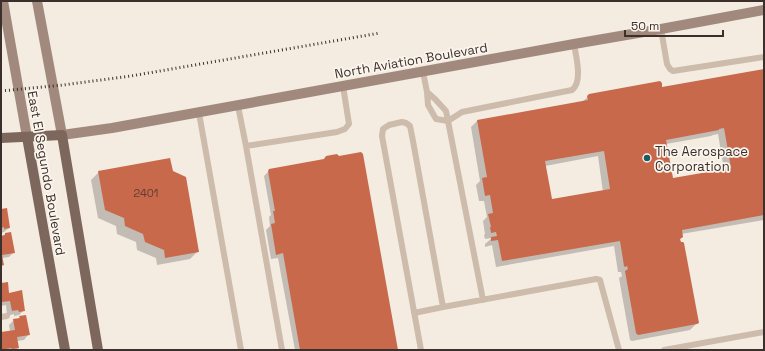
<svg xmlns="http://www.w3.org/2000/svg" width="765" height="351" viewBox="0 0 765 351" font-family="'Space Grotesk',sans-serif">
<rect width="100%" height="100%" fill="#f4ebe1"/>
<path fill="#0003" fill-rule="evenodd" d="M764,70V220L681,234L682,237L679,240L696,324L690,330L632,341L630,340L619,278L622,276L621,272H618L614,246L496,267L492,245L485,247V244L492,238L485,239L484,235L485,234L483,221L487,217L484,201H479L476,185L480,181L471,127L477,121L582,102L590,95L661,88ZM718,134L724,170L672,179L666,144L711,136L713,135ZM598,156L603,192L551,201L545,166Z
M270,170L397,350H295L278,258L271,259L266,230L270,226L269,217L271,215L264,176Z
M172,171L198,251L190,259L157,265L156,258L137,250L136,242L117,234L116,226L98,218L91,180L99,172Z
M1,210L9,228L4,232L1,233Z
M5,234L14,252L9,257L2,258L3,265L1,267V237L3,236Z
M1,284L24,310L19,315L14,316V314L7,316L6,305L1,306Z
M20,317L28,335L24,340L17,341L18,348L16,350H1V333L10,332L9,325L14,320L18,319Z"/>
<path fill="#c8694b" fill-rule="evenodd" d="M764,69V215L682,230L683,237L680,239L681,242H683L684,243L699,323L697,324L638,335L636,333L625,271L628,269L627,266L625,267L624,266L620,241L502,261L498,240L491,241V237L497,236L496,232L491,233L490,227H491L488,214L493,213L490,195L485,196L482,178L487,177L477,120L588,100L587,96L589,94L660,81L662,83V87ZM724,128L731,168L673,178L666,140L719,130V129ZM604,151L610,189L552,199L545,161Z
M361,152L363,154L398,350H300L283,253L276,255L271,224L275,223L273,211H275L268,171L269,169L324,159L326,156L337,154L339,156Z
M170,158L173,171L186,177L199,252L165,258L164,250L145,242L143,234L125,226L124,218L105,210L98,171Z
M7,208L10,228L4,229V227L1,228V209Z
M11,232L15,253L2,255L4,265L1,266V236L5,235V233Z
M8,282L9,293L22,290L25,311L19,312L18,310L12,311L10,301L1,302V283Z
M26,315L30,335L17,337L19,348L12,349L11,348L1,350V332L15,330L13,319L20,318L19,316Z"/>
<g fill="none" stroke-linecap="round" stroke-linejoin="round">
<path stroke="#cdbbac" stroke-width="6" d="M661,29L667,64L670,69L673,71L764,57
M423,72L427,92
M238,106L246,146L337,132L345,129L349,124L343,86
M199,113L241,350
M246,146L282,350
M483,300L448,121L446,111L435,99L427,92L428,105L436,119L448,121L462,112L572,90C583,82 576,56 574,44
M414,313L443,307
M1,317L7,316
M421,350L382,136L383,129L389,125L402,122L406,123L410,126L413,141L443,307L596,279L600,280L601,284L619,350
M664,350L764,332"/>
<path stroke="#a18a7d" stroke-width="10" d="M3,1L27,137
M37,1L62,135L112,128L574,44L661,29L764,10"/>
<path stroke="#7d675c" stroke-width="10" d="M27,137L65,350
M1,138L62,135L98,350"/>
<path stroke="#3b302b" stroke-width="3" stroke-dasharray="1 3" stroke-linecap="butt" d="M1,91L63,85L131,76L380,33"/>
</g>
<circle fill="#1f5a5e" stroke="#fbf5ee" stroke-width="1.5" cx="647" cy="158" r="4"/>
<g text-anchor="middle" stroke-width="3.5" stroke-linejoin="round" paint-order="stroke">
<g font-size="11" fill="#5e3e33">
<text x="146" y="197">2401</text>
</g>
<g font-size="13" fill="#3b302b" stroke="#fbf5ee">
<text transform="translate(411 60) rotate(-10)" y="5">North Aviation Boulevard</text>
<text transform="translate(47 173) rotate(80)" y="5">East El Segundo Boulevard</text>
</g>
<g font-size="13" fill="#3b302b" stroke="#fbf5ee" text-anchor="start">
<text x="655" y="156">The Aerospace<tspan x="655" dy="15">Corporation</tspan></text>
</g>
</g>
<rect width="765" height="351" fill="none" stroke="#3b302b" stroke-width="4"/>
<path d="M625 30v6h98v-6" fill="none" stroke="#3b302b" stroke-width="2"/>
<text x="631" y="30" font-size="12" fill="#3b302b" stroke="#fbf5ee" stroke-width="3" paint-order="stroke">50 m</text>
</svg>
